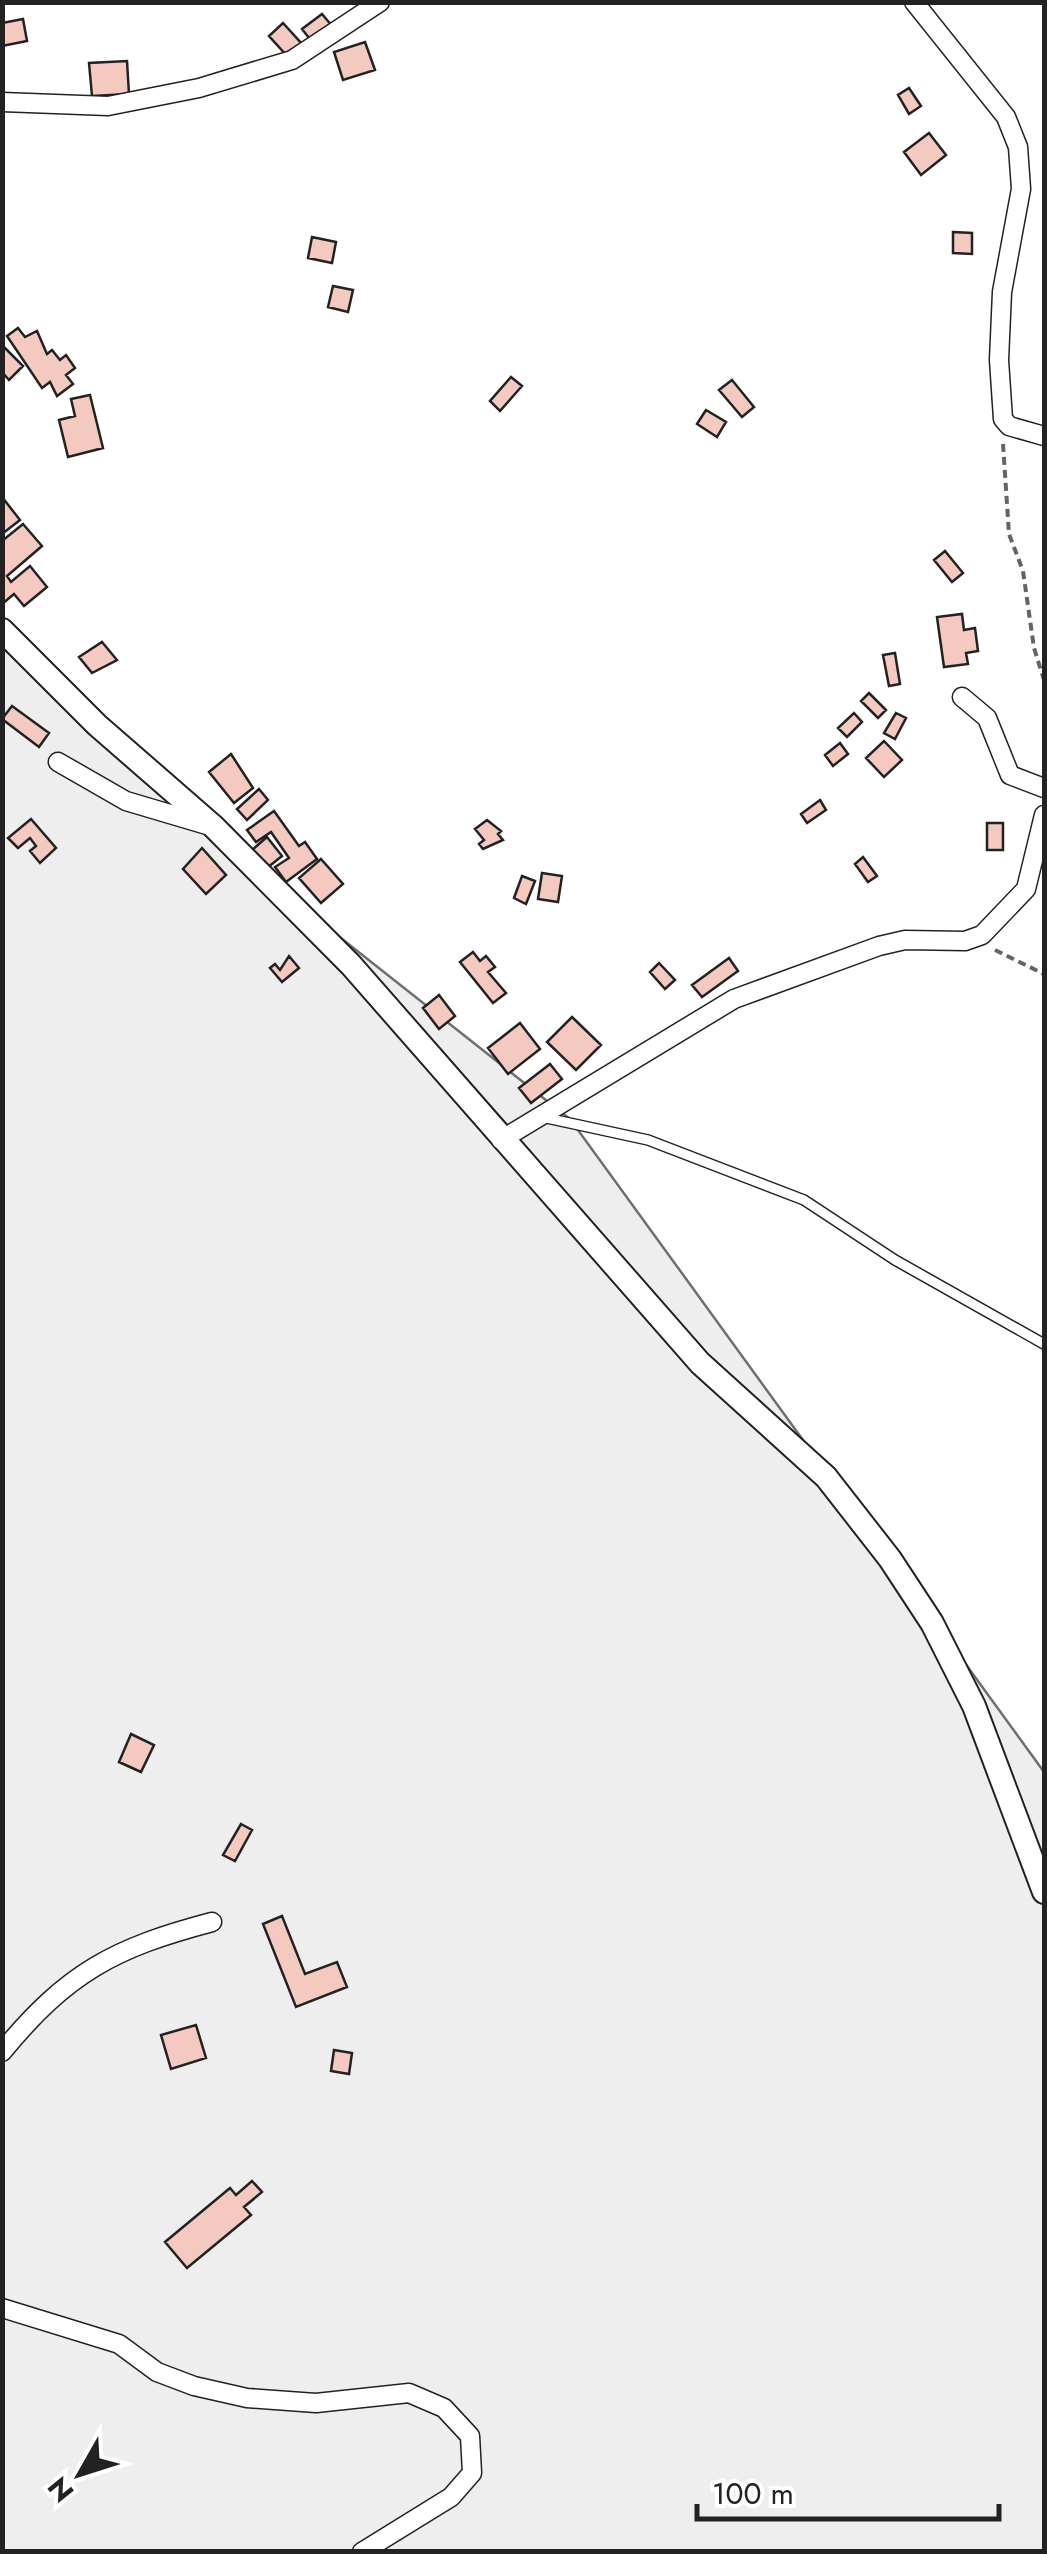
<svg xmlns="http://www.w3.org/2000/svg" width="1047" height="2554" viewBox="0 0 1047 2554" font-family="Jost,sans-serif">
<rect width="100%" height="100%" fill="#fff"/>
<path fill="#eee" stroke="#6f6f6f" stroke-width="2.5" d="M2,626L218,841L570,1119L1044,1772V2551H3Z"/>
<path fill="#f3c9c0" stroke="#222" stroke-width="2.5" d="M322,14L333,27L313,43L302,29Z
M23,19L27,41L2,46V23Z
M283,23L302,44L288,57L269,36Z
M365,42L375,70L343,80L334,52Z
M127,61L129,94L92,96L89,63Z
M909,88L921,106L909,114L898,95Z
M929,133L946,155L921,175L904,152Z
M953,232L972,233V254L953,253Z
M312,237L336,242L332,263L308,258Z
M333,286L353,290L348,312L328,307Z
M18,328L25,337L37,331L47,354L52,350L60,360L66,355L75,368L66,375L73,384L57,396L50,382L42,388L7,336Z
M2,345L23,366L9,380L2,372Z
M511,377L522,386L500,411L490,401Z
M732,380L754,407L742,417L719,390Z
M90,395L103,448L68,457L59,420L75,416L71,399Z
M706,410L726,422L717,437L697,424Z
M2,497L20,520L2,534Z
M23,524L42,546L7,576L11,582L30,566L47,587L24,606L14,594L2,604V541Z
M945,551L963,573L952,582L934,560Z
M962,614L964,630L975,628L978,651L966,653L968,664L944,667L937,617Z
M102,642L117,660L92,673L79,657Z
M895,653L900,684L889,686L883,655Z
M869,693L886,710L878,718L861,701Z
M12,706L49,733L39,747L2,719Z
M854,713L862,722L847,737L838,728Z
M896,713L906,718L895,739L884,733Z
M884,741L902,760L884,777L866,758Z
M840,743L848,754L833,766L825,755Z
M231,754L253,788L234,803L209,772Z
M259,789L268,800L247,820L237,809Z
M820,800L826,810L807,823L801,814Z
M274,811L299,846L305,842L317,859L286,882L275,867L289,858L271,832L256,842L247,830Z
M31,819L56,848L40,863L30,851L36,846L30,838L18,848L8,838Z
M487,820L501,831L498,834L503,840L483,849L479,844L484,840L475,829Z
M987,823H1003V850H987Z
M267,837L282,856L267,868L252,850Z
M202,848L226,875L206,894L183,869Z
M863,857L877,876L868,882L855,864Z
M321,859L343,884L321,903L299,878Z
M542,873L562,876L558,902L538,899Z
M522,876L535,881L526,904L514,898Z
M473,952L480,961L486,956L495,967L488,972L506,993L493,1003L460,962Z
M289,956L299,968L282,982L270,968L275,964L280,970Z
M729,958L738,971L702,997L692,985Z
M659,963L675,980L665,989L650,972Z
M439,995L455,1016L439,1029L423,1008Z
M572,1017L601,1045L576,1070L547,1042Z
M520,1023L540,1049L508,1074L488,1048Z
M550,1064L562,1079L531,1103L519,1088Z
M131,1734L154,1745L141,1772L119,1762Z
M241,1824L252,1830L235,1861L223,1855Z
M282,1916L305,1974L337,1962L347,1987L296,2007L263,1924Z
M196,2025L206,2058L171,2069L161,2035Z
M334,2050L352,2053L349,2074L331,2071Z
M252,2181L262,2192L244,2207L251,2215L187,2268L165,2242L230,2188L236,2195Z"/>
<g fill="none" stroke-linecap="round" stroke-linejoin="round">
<defs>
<path id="service" d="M542,1117L648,1140L804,1200L895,1260L1044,1344"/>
<path id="minor" d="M914,2L1006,117L1018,147L1021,189L1002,292L999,360L1003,419L1009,426L1044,436
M2,102L108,106L199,88L292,60L380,2
M962,697L987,718L1010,775L1044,788
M58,762L126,801L207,825
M501,1140L734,999L879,946L905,940L965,941L982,935L1026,889L1044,815
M2,2052C68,1972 114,1948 212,1922
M2,2308L119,2344L157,2372L194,2386L247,2398L316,2403L409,2393L444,2408L470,2436L472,2473L451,2497L362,2552"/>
<path id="tertiary" d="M2,630L97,725L213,826L351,965L700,1363L826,1477L890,1559L932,1623L974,1706L1044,1892"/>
</defs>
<use href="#service" stroke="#222" stroke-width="12"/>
<use href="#minor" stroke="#222" stroke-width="21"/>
<use href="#tertiary" stroke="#222" stroke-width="26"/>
<path stroke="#646464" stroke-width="4" stroke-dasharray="8 5" stroke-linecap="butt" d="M1003,444L1009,534L1023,571L1034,648L1044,680
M995,950L1044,974"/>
<use href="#service" stroke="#fff" stroke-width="9"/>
<use href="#minor" stroke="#fff" stroke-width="18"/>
<use href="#tertiary" stroke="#fff" stroke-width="22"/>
</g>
<rect width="1047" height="2554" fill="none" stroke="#222222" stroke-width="10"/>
<g transform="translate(80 2474) rotate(231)" stroke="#ffffff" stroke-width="8" paint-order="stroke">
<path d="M0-8L18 38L0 25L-18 38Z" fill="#222222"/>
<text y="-15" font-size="28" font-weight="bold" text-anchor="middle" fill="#222222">N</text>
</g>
<path d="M697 2504v15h302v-15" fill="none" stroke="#222222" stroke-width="5"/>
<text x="712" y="2504" font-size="30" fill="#222222" stroke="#ffffff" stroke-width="8" paint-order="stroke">100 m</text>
</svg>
